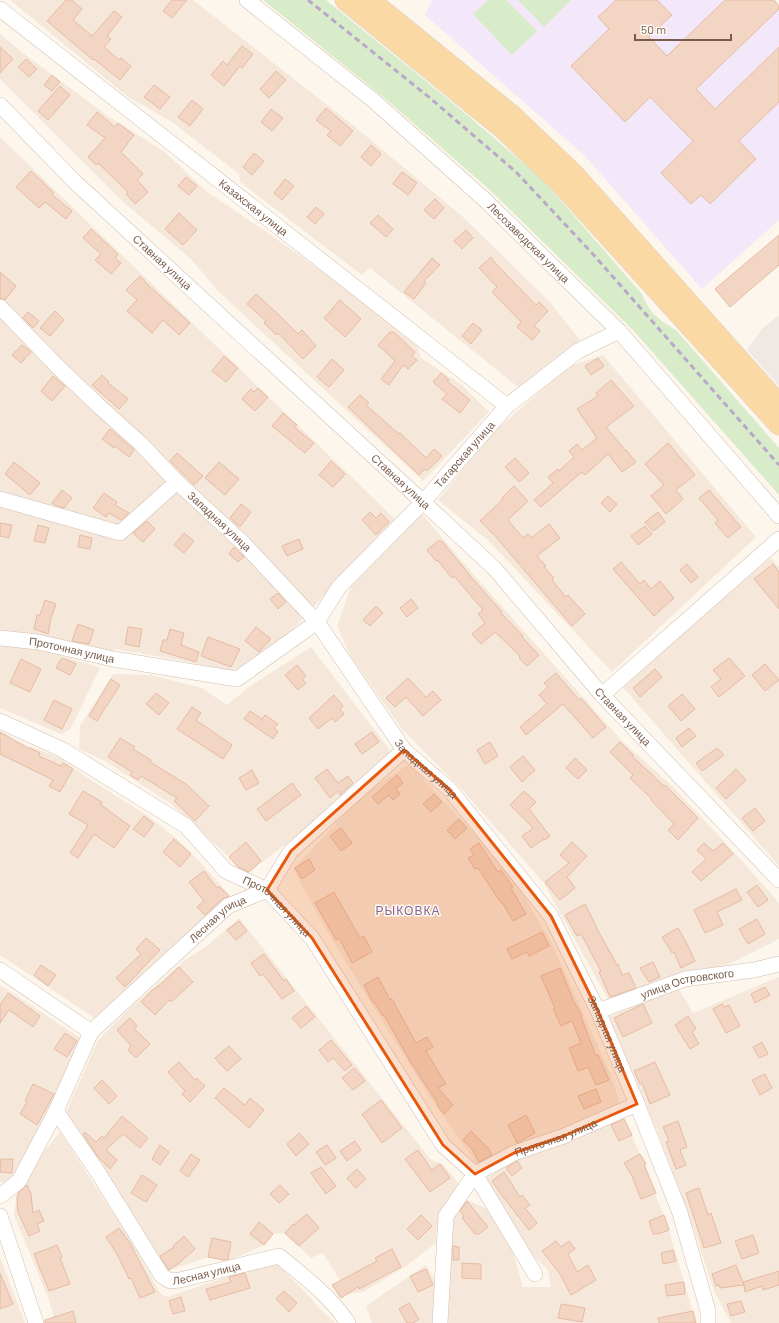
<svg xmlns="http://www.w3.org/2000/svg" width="779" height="1323" viewBox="0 0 779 1323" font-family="Barlow,sans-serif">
<rect width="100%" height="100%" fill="#fdf6ec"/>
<path fill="#f5e8da" d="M10,0H193L354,126L463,217L549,301L580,340L518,387L370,268L362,275L240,182L239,174L172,122L128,97Z
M0,34L19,50L109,117L165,152L206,191L265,231L397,325L395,329L417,346L421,358L462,385L489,412L423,481L219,292L191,259L122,201L0,79Z
M0,137L395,519L296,626L249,666L228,671L179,660L115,649L112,654L0,633Z
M603,355L756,537L612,672L489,541L438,500L493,433L567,367Z
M422,514L473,574L621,740L672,786L733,851L775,898L779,904V939L729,964L680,975L609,1001L543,882L465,793L402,729L351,657L337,626L352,584Z
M771,558L779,567V866L621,685Z
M0,643L45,650L100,668L70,730L61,734L0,708Z
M311,647L392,753L320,818L245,875L229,857L170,803L105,761L79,749L80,726L113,674L151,675L202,688L227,705L249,687Z
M0,731L24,744L62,759L86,777L148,816L177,839L198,860L231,897L96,1019L0,955Z
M409,764L476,836L520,889L550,940L610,1073L621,1106L478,1166L430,1097L374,1008L324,926L293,869L359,799L382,782Z
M239,918L431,1160L443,1164L459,1184L437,1225L436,1243L406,1266L363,1292L348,1294L323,1253L311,1258L284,1233L273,1234L264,1245L228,1261L208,1257L167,1271L64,1117L98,1040L129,1009L185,960L207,946Z
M779,977V1323H731L714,1291L689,1215L657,1131L608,1017L678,988L693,1013Z
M0,985L82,1039L60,1089L11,1183L0,1182Z
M623,1117L640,1154L646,1164L649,1178L669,1230L696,1323H445L449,1227L458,1208L467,1200L487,1209L512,1249L523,1287H551L548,1270L531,1254L486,1185L487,1178L516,1159Z
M60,1132L132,1242L160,1293L167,1297L245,1271L278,1264L310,1297L319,1308L335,1323H55L49,1300L14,1215L17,1193L30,1169Z
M0,1257L25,1323H0Z
M426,1265L437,1285L436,1323H372L366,1306Z"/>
<path fill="#efe9e4" d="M779,315V386L747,350L763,328Z"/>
<path fill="#f3e8fa" d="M432,0H765L779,10V220L702,289L585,156L425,15Z"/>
<path fill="#d8ecc9" d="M263,0H326L459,108L543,180L642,294C649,313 659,320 676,330L779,448V495L632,329L491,191L387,100Z
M488,0H506L537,31L512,55L473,14Z
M518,0H571L544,27Z"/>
<path fill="#f3d5c3" stroke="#e6bba3" d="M66,0H72L82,9L73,20L92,36L114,11L122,17L107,36L111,39L104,47L119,60L121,58L131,66L120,80L94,59L93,60L47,21Z
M172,0H187L172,18L163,11Z
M616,0H657L672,15L649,37L667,56L725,0H774L779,6V9L696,89L715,109L779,47V102L739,141L756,159L710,204L701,195L691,204L661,173L693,141L650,97L625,122L571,66L609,29L598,17Z
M242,46L253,54L242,68L240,66L224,86L211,75L223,61L227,65Z
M0,47L13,59L0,73Z
M26,59L37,69L29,77L18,67Z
M276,71L286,80L269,98L260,89Z
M52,75L60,82L52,91L44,85Z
M154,85L170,97L160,109L144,97Z
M60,86L70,95L48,120L38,111Z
M192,100L203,109L190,126L178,117Z
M326,108L353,131L340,146L327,135L331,131L316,120Z
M271,109L283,118L272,131L261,122Z
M97,112L115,127L118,123L134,135L121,152L143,174L137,180L148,192L135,204L126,194L128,192L98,163L96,165L88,157L105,138L87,125Z
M371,145L381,154L371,166L361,157Z
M254,153L264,161L252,175L243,167Z
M31,171L54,193L52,195L72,211L66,219L45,202L39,208L16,187Z
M402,172L417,183L408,195L393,184Z
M186,177L197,186L189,195L178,186Z
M285,179L294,186L282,200L274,193Z
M435,199L444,208L434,219L424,210Z
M316,207L324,214L315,224L307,217Z
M179,213L197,230L183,245L165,229Z
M378,215L393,229L386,237L370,223Z
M91,229L118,254L115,258L121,263L111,274L95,260L101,254L83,238Z
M466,230L473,238L462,249L454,241Z
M779,235V265L730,307L715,289Z
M491,257L497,265L536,305L539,302L548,311L534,326L540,331L532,340L517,327L521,322L492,292L497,287L479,268Z
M432,258L440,265L424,281L426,283L414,299L404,292Z
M0,272L16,286L5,300L0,298Z
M140,276L149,286L190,323L179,335L163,320L152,333L127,311L137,300L126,290Z
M256,294L278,314L298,334L302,330L316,346L303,359L278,333L276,335L264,323L266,321L247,304Z
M340,300L361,319L345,337L324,318Z
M55,311L64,320L50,336L40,328Z
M28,312L39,321L33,328L23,318Z
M473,323L482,330L471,344L462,336Z
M390,332H394L415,352L412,356L417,360L408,369L403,365L389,385L381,379L395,361L378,345Z
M22,345L31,352L21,363L12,355Z
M224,356L238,368L226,382L212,371Z
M598,358L604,366L591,375L585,366Z
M332,359L344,370L329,387L317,377Z
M441,373L449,380L447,381L470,400L460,413L442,399L447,394L433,382Z
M102,375L109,382L108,383L128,399L119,409L92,385Z
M53,376L65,386L52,401L41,391Z
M611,380L634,406L606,427L625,450H626L636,462L622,472L608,454L585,475L582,472L541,507L534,500L553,483L548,477L558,469L559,471L574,457L569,451L577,444L582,450L597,438L577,409L598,396L596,393Z
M258,388L268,397L255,411L242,399L251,389L254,392Z
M360,395L369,403L366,405L399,434L400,433L426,458L434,449L442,456L427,471L425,469L419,475L348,407Z
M283,413L297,425L294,427L314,443L305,453L272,426Z
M110,429L134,450L129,457L115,446L114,448L102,439Z
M668,443L695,475L676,490L683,499L666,514L651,496L664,485L645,464Z
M177,453L203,476L194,485L170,461Z
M515,458L529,473L519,482L505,467Z
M331,461L345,474L333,487L319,475Z
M14,462L40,483L30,495L5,474Z
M219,462L239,479L225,495L205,478Z
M514,486L528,501L508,520L523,538L528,534L531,538L549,524L560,538L537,556L546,566L544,567L554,578L552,580L566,597L568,595L585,614L572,626L496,537L480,521L503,499L502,498Z
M62,490L72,498L64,508L55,505L52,503Z
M709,490L741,527L728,538L715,523L718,520L699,498Z
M104,493L117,502L115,505L129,513L121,520L109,513L106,517L93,508Z
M608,496L617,504L610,512L601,503Z
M241,504L251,512L240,527L230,518Z
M370,512L376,518L381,513L389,522L376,535L362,520Z
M658,512L665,522L653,531L645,522Z
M147,521L155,529L143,542L133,533Z
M0,523L12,525L9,538L0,536Z
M38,525L49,528L45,543L34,541Z
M645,526L652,534L638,545L631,536Z
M184,533L194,541L184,553L174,545Z
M80,535L92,538L90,549L78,547Z
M299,539L303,549L287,556L282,546Z
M438,541H442L472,578L502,612L501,613L523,636L522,637L539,655L527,666L519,658L520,656L495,632L481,644L472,634L485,623L478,614L483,610L454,576L452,578L437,560L436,561L427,550Z
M234,547L244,557L238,562L229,554Z
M621,562L640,584L644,580L651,589L660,581L674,598L654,616L613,569Z
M687,564L698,577L691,583L680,570Z
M773,564L779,572V609L754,579Z
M278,593L286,602L278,609L270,599Z
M411,599L418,608L407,617L400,608Z
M45,600L56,604L51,618L48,634L34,629L37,615H40Z
M376,606L383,613L370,626L363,620Z
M78,624L94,630L89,644L72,641Z
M128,627L142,629L139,647L125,644Z
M256,627L271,639L259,652L245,641Z
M170,629L184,633L181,645L199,652L196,662L160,651L163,640H167Z
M208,637L240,649L231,667L201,656Z
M729,658L745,676L719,697L711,687L721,679L713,670Z
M21,659L41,669L30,692L10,683Z
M61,659H65L76,664L70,675L56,668Z
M765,664L779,680L765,691L752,675Z
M297,665L306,676L302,679L306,683L298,690L285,675Z
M655,669L662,677L640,697L633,688Z
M556,673L579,700L581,698L606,727L593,738L563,704L526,735L520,727L547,704L539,695L548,687L544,683Z
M408,678L426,697L433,691L441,700L423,716L406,697L395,707L386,698Z
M111,679L120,685L97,721L89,716Z
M156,693L169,703L159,715L146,704Z
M682,694L695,709L681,721L668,706Z
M334,695L343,706L340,709L344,714L335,722L332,718L318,729L309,718Z
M54,700L72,709L62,729L44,720Z
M192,707L201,713L196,720L232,745L223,759L177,729Z
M250,711L262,719L265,715L278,724L274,728L278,731L273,739L244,719Z
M689,728L696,736L682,747L676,738Z
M0,732L29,749L30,748L40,753L39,756L61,766L63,763L73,769L60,792L49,786L53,780L0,754Z
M372,732L379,742L362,754L355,744Z
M120,738L135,747L133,749L151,760L150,762L186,784L209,806L195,821L174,801L177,798L141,776L138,780L130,775L132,772L108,757Z
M490,742L498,756L485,764L477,750Z
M620,742L633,755L632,756L664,786L665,785L698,818L678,840L668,830L674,824L651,800L652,799L630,778L633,775L610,752Z
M717,748L724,755L702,771L696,763Z
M523,756L535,770L522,782L510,767Z
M575,758L587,770L578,779L566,768Z
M327,769L338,783L348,776L353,783L340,795L338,791L330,798L315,778Z
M736,769L746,780L726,799L716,788Z
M252,770L259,783L246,790L239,778Z
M397,775L403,783L396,789L400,794L393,800L389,795L378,804L372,797Z
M292,783L301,795L266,821L257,809Z
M83,791L102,802L101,805L130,826L114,848L94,834L78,858L70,853L88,825L69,814Z
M524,791L536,802L529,809L550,836L545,840L544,839L531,848L522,836L533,828L510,805Z
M434,794L442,802L431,812L423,804Z
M755,808L765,821L753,831L742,818Z
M144,816L154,824L144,837L133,829Z
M459,819L467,828L455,839L447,830Z
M341,828L352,843L341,851L330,836Z
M174,839L191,854L180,867L163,852Z
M246,842L261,861L249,872L238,867L229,857Z
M572,842L587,856L567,877L575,888L560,900L545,882L569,863L560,855Z
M479,843L498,872L501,870L513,887L511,888L526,914L513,921L502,902L501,903L478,868L475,869L468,858L474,855L470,849Z
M704,843L713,851L723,843L733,854L701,881L692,872L706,859L697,850Z
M309,859L315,870L302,879L295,868Z
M204,871L217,888L219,886L229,896L222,899L205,915L197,907L204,901L189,882Z
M757,885L768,900L758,907L747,892Z
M736,889L742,900L717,912L723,925L705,933L694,910Z
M334,892L360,938L364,936L372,952L352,963L339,938L336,940L315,903Z
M585,904L596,926V927L617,965L618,964L622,975L629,973L636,988L610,997L599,972L601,971L581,934L577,936L565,915Z
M757,919L765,934L748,944L739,929Z
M239,921L247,931L236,940L227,930Z
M678,928L687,944L695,961L681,968L674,952L672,953L662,937Z
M542,932L549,946L529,956L527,952L512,959L507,949Z
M146,938L160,950L125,987L116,978L141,954L136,949Z
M264,954L284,981L286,979L294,991L282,999L263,974L260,976L251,963Z
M653,962L660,977L649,982L640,968Z
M41,965L56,975L48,986L34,975Z
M179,967L193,982L171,1002L169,1000L155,1015L141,1002L151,991L161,984Z
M560,968L573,1000L582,1016L581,1017L596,1056L598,1055L609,1080L596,1085L588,1067L578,1071L569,1048L581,1043L572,1021L561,1026L553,1009L555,1008L541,976Z
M378,977L390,1000L392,999L416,1043L427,1037L433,1047L426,1051L446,1084L438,1088L453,1105L444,1114L437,1105L438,1104L410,1061L384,1015L383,1016L374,1002L373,1003L364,985Z
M765,987L770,995L755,1003L751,994Z
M8,993L40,1016L33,1027L9,1010L0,1023V1005Z
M643,1004L652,1023L623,1037L614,1018Z
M722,1004L724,1007L729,1005L740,1026L726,1033L713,1009Z
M306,1006L315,1017L301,1028L292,1018Z
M688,1016L696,1029L692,1032L699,1044L690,1049L675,1025Z
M130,1018L137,1026L134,1028L150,1044L136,1058L128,1050L131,1046L117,1030Z
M65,1033L77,1041L67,1057L54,1049Z
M331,1040L352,1065L345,1071L333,1058L328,1062L319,1050Z
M762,1042L768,1054L759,1058L753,1047Z
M229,1046L241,1059L227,1071L215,1058Z
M179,1062L195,1080L197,1078L205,1086L190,1102L182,1094L185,1091L168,1072Z
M655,1062L670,1095L650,1104L642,1083L640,1084L634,1071Z
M354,1068L365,1081L353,1090L342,1078Z
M765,1074L772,1088L760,1095L752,1080Z
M102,1080L117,1096L109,1104L94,1088Z
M33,1084L54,1094L37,1125L20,1114L27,1102L25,1101Z
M224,1088L245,1105L250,1098L264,1110L249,1128L215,1098Z
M596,1089L601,1102L584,1109L578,1096Z
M381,1100L402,1128L382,1143L362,1114Z
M526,1115L535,1133L517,1143L508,1125Z
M122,1116L148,1138L140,1148L123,1134L106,1150L117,1160L110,1169L98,1157L83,1134L85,1132L96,1142L102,1136L104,1138Z
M624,1119L632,1135L619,1141L611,1125Z
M678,1121L687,1147L680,1150L686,1165L676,1169L666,1142L669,1141L663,1127Z
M471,1131L489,1149L492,1155L479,1162L472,1149L463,1140Z
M299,1133L309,1144L296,1156L287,1144Z
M355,1141L361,1150L347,1161L340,1151Z
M160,1145L169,1152L160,1165L152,1159Z
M327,1145L336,1158L325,1165L316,1152Z
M418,1150L432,1170L440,1164L450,1178L430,1192L405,1159Z
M191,1154L200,1160L188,1177L180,1171Z
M640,1154L646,1164L644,1165L656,1193L641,1199L632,1176L624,1163Z
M1,1159H13L12,1173L0,1172Z
M517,1161L522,1168L512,1176L506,1168Z
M321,1167L336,1186L326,1194L311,1173Z
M357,1169L366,1179L356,1188L347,1178Z
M504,1172L520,1197L522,1195L530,1205L525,1208L537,1223L529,1230L503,1197L492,1181Z
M142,1175L157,1185L146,1202L131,1193Z
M27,1185L31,1194L33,1213L39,1210L44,1221L37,1224L40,1231L29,1236L18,1212L17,1198L19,1192Z
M280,1185L289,1194L279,1203L270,1194Z
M699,1188L708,1215L711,1213L721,1243L704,1248L686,1193Z
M467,1201L488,1227L479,1234H475L462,1218L464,1216L460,1211Z
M307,1214L319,1228L299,1246L285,1233L293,1224L294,1225Z
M421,1215L432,1226L418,1240L407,1229Z
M664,1215L669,1230L658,1234H653L649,1221Z
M259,1222L273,1234L264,1245L250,1234Z
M119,1228L130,1243L155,1292L140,1298L131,1278L129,1279L118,1256L106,1237Z
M753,1235L759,1253L742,1259L735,1241Z
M184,1236L195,1249L178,1264L169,1270L160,1256L174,1247L173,1246Z
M212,1238L231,1242L228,1259L224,1260L208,1257Z
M556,1241L561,1247L569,1241L575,1249L568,1254L577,1272L588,1265L596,1280L571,1295L560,1274L542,1251Z
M57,1245L62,1257L60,1258L70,1284L49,1291L34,1254Z
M453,1246L459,1247V1260H453Z
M392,1249L401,1267L359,1289L358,1287L341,1298L332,1285L377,1261L375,1258Z
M673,1250L676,1261L663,1264L661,1253Z
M462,1263L481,1264V1279L462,1278Z
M736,1265L744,1285L743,1282L779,1271V1285L763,1290L762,1286L745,1292L744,1285L720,1288L719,1285L716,1286L712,1274Z
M426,1269L433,1285L418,1292L410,1276Z
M0,1273L13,1304L0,1309Z
M245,1273L250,1288L210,1300L206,1289L231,1282L229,1277Z
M684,1282L685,1294L667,1296L665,1285Z
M284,1291L297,1303L289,1312L276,1299Z
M181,1297L185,1311L173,1314L169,1301Z
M741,1301L745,1312L731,1316L727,1304Z
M409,1303L419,1319L413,1323H407L399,1309Z
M561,1304L585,1308L582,1322L558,1318Z
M73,1311L76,1323H45V1320Z
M693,1311L696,1323H659L658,1318Z"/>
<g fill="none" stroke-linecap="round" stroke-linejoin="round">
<defs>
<g id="minor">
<path id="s1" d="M247,0L374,101L485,200L619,331L779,516"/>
<path id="s2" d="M0,9L507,406"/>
<path id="s3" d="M0,105L76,183L423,502L495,569L602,695L779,880"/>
<path id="s4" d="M0,307L57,366L100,407L140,443L177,482L244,544L317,622L404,750L450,790L551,916L598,1011L637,1104L680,1213L708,1311V1323"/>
<path d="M0,499L120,533L177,482"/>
<path id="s5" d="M0,638L38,642L113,659L237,679L317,622L339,587L423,502L507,406L578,351L619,331"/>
<path d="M602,695L779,539"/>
<path id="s6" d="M0,721L63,750L186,826L226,871L267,890L312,938L443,1145L475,1174L535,1274"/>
<path d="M0,970L91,1032"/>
<path id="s7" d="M598,1011L685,979L754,970L779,964"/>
<path id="s8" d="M56,1111L99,1174L162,1276L170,1281L180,1280L279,1256C305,1277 330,1296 348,1323"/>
<path id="s9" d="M0,1196L19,1181L56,1111L91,1032L228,906L267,890L291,851L404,750"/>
<path d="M0,1216L36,1323"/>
<path id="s10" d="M440,1323L446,1216L475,1174L514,1153L564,1136L637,1104"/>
</g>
<path id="major" d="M345,0L502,128L561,184L779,425
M370,0L513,116L573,173L779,404"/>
</defs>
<use href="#minor" stroke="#d1beb0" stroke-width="16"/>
<use href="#major" stroke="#dad1cd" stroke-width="21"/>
<use href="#minor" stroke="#fff" stroke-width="15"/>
<use href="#major" stroke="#fbd9a5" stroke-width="20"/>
<path stroke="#b9a8c9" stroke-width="3" stroke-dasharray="6 4" stroke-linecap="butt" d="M308,0L430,98L516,172L591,252L779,465"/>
</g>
<path fill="#e8590c" fill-opacity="0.2" stroke="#e8590c" stroke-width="3" stroke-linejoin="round" d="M404,750L450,790L551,916L598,1011L637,1104L564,1136L514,1153L475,1174L443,1145L312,938L267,890L291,851Z"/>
<g text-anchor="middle" stroke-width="3" stroke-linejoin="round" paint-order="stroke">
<g font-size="11" fill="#7a5c4d" stroke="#fffaf3">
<text dy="4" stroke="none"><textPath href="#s2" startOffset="322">Казахская улица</textPath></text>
<text dy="4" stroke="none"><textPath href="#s1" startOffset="372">Лесозаводская улица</textPath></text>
<text dy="4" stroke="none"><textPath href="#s3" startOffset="226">Ставная улица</textPath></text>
<text dy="4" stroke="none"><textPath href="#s5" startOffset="563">Татарская улица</textPath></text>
<text dy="4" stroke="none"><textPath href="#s3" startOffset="550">Ставная улица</textPath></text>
<text dy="4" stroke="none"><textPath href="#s4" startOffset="307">Западная улица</textPath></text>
<text dy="4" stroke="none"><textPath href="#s5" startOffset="73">Проточная улица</textPath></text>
<text dy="4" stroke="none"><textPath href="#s3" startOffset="874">Ставная улица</textPath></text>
<text dy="4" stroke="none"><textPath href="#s4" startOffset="631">Западная улица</textPath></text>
<text dy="4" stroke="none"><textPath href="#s6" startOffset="337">Проточная улица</textPath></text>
<text dy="4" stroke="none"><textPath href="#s9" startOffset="360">Лесная улица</textPath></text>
<text dy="4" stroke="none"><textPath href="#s7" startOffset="94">улица Островского</textPath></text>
<text dy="4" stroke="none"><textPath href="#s4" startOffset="955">Западная улица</textPath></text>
<text dy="4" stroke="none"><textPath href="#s10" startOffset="247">Проточная улица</textPath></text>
<text dy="4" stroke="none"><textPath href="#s8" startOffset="243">Лесная улица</textPath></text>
</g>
<g font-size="12" letter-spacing="1" fill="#846695" stroke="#fffaf3">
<text x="408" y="915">РЫКОВКА</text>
</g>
</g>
<path d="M635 34v6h96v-6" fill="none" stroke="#7a5c4d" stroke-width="2"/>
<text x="641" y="34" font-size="12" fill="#7a5c4d" stroke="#fffaf3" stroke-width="3" paint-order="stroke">50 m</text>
</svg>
